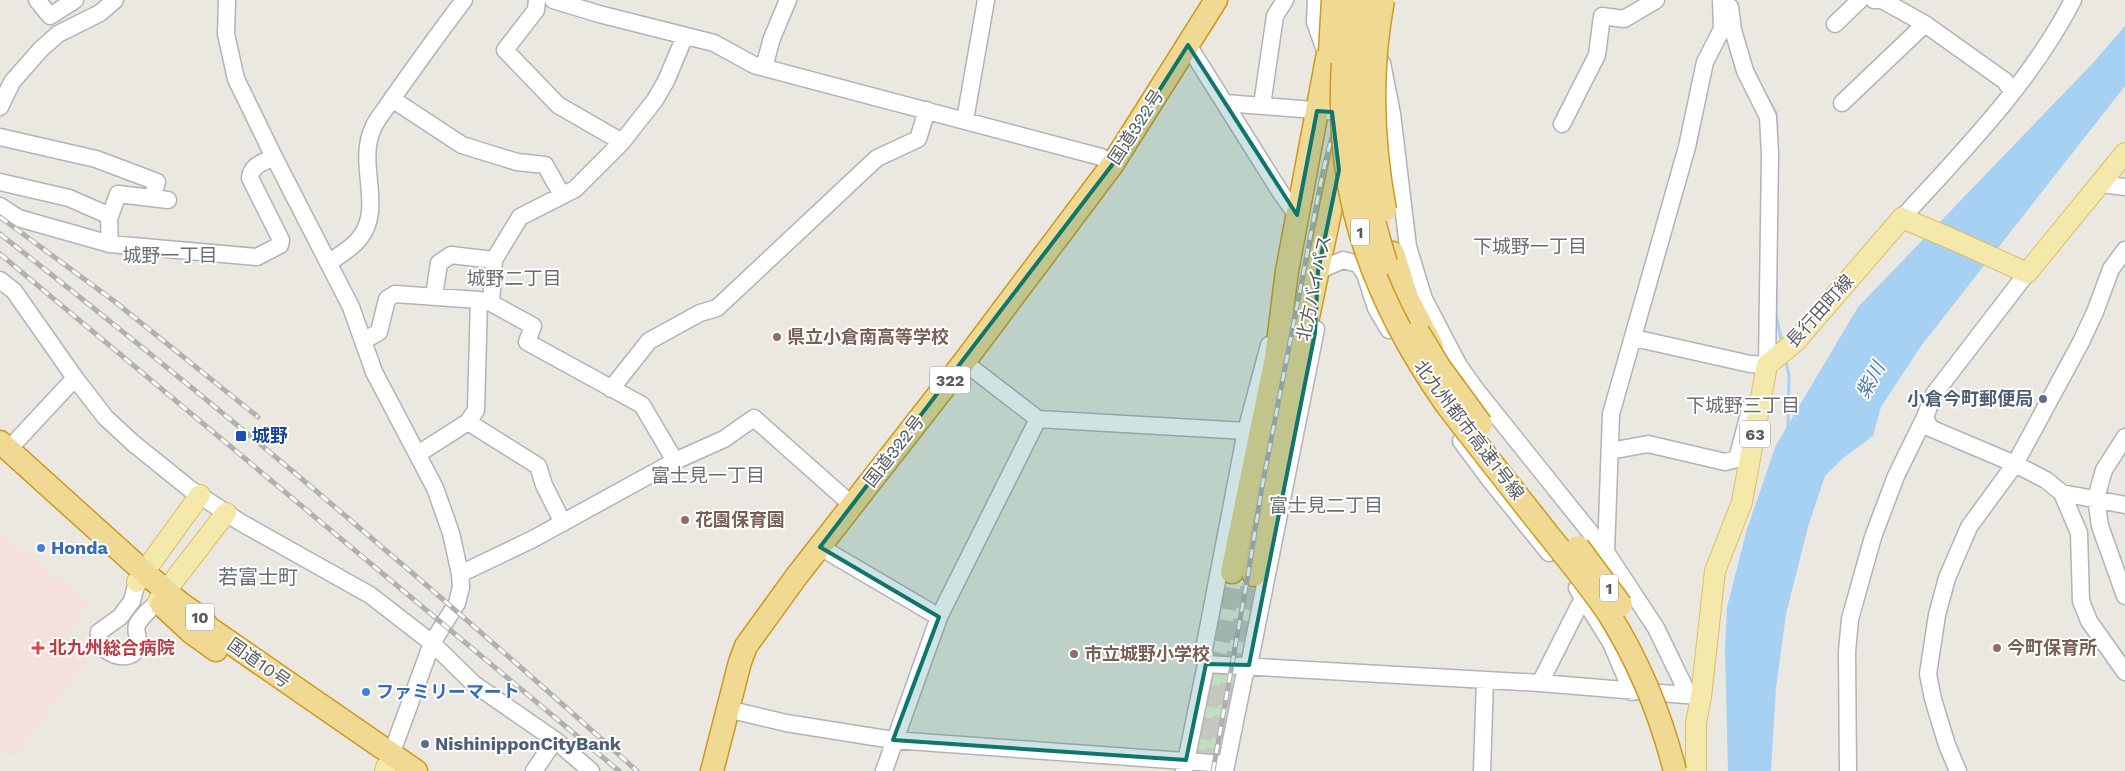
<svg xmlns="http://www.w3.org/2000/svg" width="2125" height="771" viewBox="0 0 2125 771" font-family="'Work Sans','Noto Sans JP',sans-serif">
<rect width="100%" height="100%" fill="#eae8e0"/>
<path fill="#f6e0dd" d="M0,534L90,602L64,639L89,657L17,754L10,755L0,748Z"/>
<path fill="#bfdfc0" d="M1210,671L1238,672L1221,756H1200L1195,752Z"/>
<path fill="#a7d1f3" d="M2125,26V86L1921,346L1881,407L1873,436L1842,459L1825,476L1808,527L1786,614L1776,688L1771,771H1728L1725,649L1727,607L1747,529L1776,445L1858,307L2092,64Z"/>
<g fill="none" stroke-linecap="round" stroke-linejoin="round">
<path stroke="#a7d1f3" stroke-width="3" d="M1766,95L1776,113L1777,128
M1776,275V315L1782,343
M1785,359L1789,375L1788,427"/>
<path stroke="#c6c5c0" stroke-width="22" stroke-dasharray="22 11" stroke-linecap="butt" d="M1194,771L1232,572
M1213,771L1254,575"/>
<defs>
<path id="minor" d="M37,0L50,16L75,0
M227,0L226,34L236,79L274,157L351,307L374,372L435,488L451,533L460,574L461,587L457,603L432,643L388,763
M537,0L536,10L505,50L558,105L622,142
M553,0L599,14L714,43L754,65L1101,157L1112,165
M1316,0L1315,22L1327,56
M1874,0H1882L1925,24
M1835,24L1860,0
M1188,45L1281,193L1297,215
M1382,63L1392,114L1408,247L1424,299L1459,366L1477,391L1606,552L1656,628L1688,694
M764,67L772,38L788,0
M392,99L462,145L517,162L545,165L562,195
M1225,103L1352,113
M1842,103L1925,24L2005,81L2012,92
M1262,105L1275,16L1285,0
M0,107L12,82L41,49L58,34L100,13L115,0
M965,120L986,0
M1562,124L1597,55L1602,16L1624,19L1656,0
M0,137L96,159L157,182L152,197
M0,182L69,198L110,216
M2102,184L2125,187
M0,206L18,218L110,244L257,257L280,245L281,240L250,178C251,165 264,162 274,157
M1902,218C1964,150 2031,82 2073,0
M110,244L109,219L118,194L168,200
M329,263C339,255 351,249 359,239C385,208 356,165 373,128C378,117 386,109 392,99C416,65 439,33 464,0
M2027,273L1934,394L1925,417L1930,428L2015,464L2046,480L2062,493L2079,533L2081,601L2089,621L2125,672
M0,280L14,291L75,378L105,417L133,443L190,489L240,522L370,595L432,643L474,684L555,740L534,771
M1318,280V271L1343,260L1358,264L1365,274L1376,308L1389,330
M434,296L439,263L451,255L494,260
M491,303L494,260L520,217L575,189L622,142L655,100L666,81L685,36
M1634,338L1750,364L1767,365L1770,154L1768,117L1745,71L1733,30L1730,7
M363,341L379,332L387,299L395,294L479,300
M964,362L1038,419L1246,431
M611,389L649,341L700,313L717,308L877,158L918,139L927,110
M468,422L538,466L544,485L563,523
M2125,437L2104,470L2096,498L2100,526L2125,596
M1461,441L1490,480L1549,553
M8,450L75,378
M1610,451L1648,444L1725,462L1737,459L1751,406
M418,454L468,422L476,410L479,300L491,303L533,326L527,342L642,405L675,461
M2062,493L2125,505
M820,547L939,617
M1606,552L1611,414L1687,147L1705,62L1722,29L1721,0
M460,574L533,539L675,461L724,439L754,418L852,505
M137,582L132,601L120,617L99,632C98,639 100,645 106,650C117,658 138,661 138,641C138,635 135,631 137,625C141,616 151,609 158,601
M1577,588L1611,643L1632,692
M1206,664L1540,683L1697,696
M1540,683L1584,596
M727,709L786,723L893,740L1226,764
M555,740L591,771
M884,771L939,617L1038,419
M1184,771L1206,664L1204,649L1246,431L1269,345
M1225,771L1244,677L1249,665L1316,329
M1482,771L1485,680
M1848,771L1847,652L1850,619L1873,537L1896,476L1925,417
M1958,771L1947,745L1933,699L1928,674L1937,615L1947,578L1969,527L2015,464L2081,342L2095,312L2111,269L2125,250"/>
<path id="major" d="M137,582L200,495
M158,601L226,513
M385,771L386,767
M1696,771V723L1701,697L1715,571L1742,502L1767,365L1796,341L1902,218L1952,239L2027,273L2125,153"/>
<path id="highway" d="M1393,253L1407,298L1432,346
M0,442L144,572L180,603L200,617L209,628L416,771
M1232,572L1276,358L1287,271L1332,32
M1254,575L1343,150
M162,605L191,632L216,650
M712,771L740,662L746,646L796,577L964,362L1112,165L1216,0"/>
</defs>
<use href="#minor" stroke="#b1b3b6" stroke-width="19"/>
<use href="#major" stroke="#debe65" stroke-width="22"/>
<use href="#highway" stroke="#cf991c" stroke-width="25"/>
<use href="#minor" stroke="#fff" stroke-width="16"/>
<use href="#major" stroke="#f4e9ab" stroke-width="20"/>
<use href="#highway" stroke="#efd993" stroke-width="22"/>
<defs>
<path id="rail" d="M0,217L114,301L258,417
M0,234C218,405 431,585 637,771
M0,254L619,771
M1213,771L1248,575L1262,487L1323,171L1341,102L1363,0"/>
</defs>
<use href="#rail" stroke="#afb0b0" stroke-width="5"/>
<use href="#rail" stroke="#fff" stroke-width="3" stroke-dasharray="9" stroke-linecap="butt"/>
<defs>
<path id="highway-bridge" d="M1350,0C1325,157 1356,275 1446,404C1479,447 1513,490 1547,533C1568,559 1590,586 1609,614C1639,662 1661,716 1675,771
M1366,0C1351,95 1357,171 1386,263
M1383,0C1370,69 1372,141 1385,210
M1330,52L1333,0
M1418,332L1440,368L1481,424
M1578,547L1621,605"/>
</defs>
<use href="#highway-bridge" stroke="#cf991c" stroke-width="25" stroke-linecap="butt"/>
<use href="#highway-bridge" stroke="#efd993" stroke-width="22"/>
</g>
<path fill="#0f766e" fill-opacity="0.2" stroke="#0f766e" stroke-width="4" stroke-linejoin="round" d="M1188,45L1297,215L1317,111L1332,112L1339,170L1318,271L1315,333L1249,665L1206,664L1186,760L893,740L939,617L820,547L1112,165Z"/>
<g fill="#8d6e63" stroke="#fff" stroke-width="2">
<circle cx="777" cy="337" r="5"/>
<circle cx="685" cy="520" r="5"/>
<circle cx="1997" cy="648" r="5"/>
<circle cx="1074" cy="654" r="5"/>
</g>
<g fill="#5c6f8a" stroke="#fff" stroke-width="2">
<circle cx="2043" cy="399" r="5"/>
<circle cx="425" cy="744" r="5"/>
</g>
<rect fill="#1a4fb4" stroke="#fff" stroke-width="2" x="235" y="430" width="12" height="12" rx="2.5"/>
<g fill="#3f7fe0" stroke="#fff" stroke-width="2">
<circle cx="41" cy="548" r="5"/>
<circle cx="366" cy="692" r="5"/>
</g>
<path fill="#e0444e" stroke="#fff" stroke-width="2" d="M35.5 640.5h5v5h5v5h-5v5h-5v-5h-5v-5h5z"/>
<g text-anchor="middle" stroke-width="4" stroke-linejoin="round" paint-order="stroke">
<g fill="#fff" stroke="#8b8d8f" stroke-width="1">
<rect x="1351" y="218.5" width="18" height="27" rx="4"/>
<rect x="930" y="366.5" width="40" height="27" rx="4"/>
<rect x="1740" y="420.5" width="30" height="27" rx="4"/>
<rect x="1600" y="574.5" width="18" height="27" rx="4"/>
<rect x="186" y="603.5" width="28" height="27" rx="4"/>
</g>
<g font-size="16" font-weight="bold" fill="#595c5f">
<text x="1360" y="238">1</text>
<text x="950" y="386">322</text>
<text x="1755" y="440">63</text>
<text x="1609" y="594">1</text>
<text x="200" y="623">10</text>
</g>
<g font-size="18" fill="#595c5f" stroke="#fff">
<text transform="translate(1136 127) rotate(-57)" y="6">国道322号</text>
<text transform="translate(1314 288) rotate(-78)" y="6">北方バイパス</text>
<text transform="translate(1820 311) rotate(-48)" y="6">長行田町線</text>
<text transform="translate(1469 430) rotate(53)" y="6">北九州都市高速1号線</text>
<text transform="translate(894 451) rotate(-52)" y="6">国道322号</text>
<text transform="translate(259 663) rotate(35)" y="6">国道10号</text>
</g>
<g font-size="18" font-weight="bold" fill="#785e54" stroke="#fff" text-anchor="start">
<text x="787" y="343">県立小倉南高等学校</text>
<text x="695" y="526">花園保育園</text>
<text x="2007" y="654">今町保育所</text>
<text x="1084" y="660">市立城野小学校</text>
</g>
<g font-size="18" font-weight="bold" fill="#4e5e75" stroke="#fff" text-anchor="end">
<text x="2033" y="405">小倉今町郵便局</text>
<text x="435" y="750" text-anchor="start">NishinipponCityBank</text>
</g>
<g font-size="18" font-weight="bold" fill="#164399" stroke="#fff" text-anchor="start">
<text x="252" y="442">城野</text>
</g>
<g font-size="18" font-weight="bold" fill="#366cbe" stroke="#fff" text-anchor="start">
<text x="51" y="554">Honda</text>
<text x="376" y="698">ファミリーマート</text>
</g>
<g font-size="18" font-weight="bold" fill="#be3a42" stroke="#fff" text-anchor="start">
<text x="49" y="654">北九州総合病院</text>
</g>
<g font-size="19" fill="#6a6d71" stroke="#fff">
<text x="1530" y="253">下城野一丁目</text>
<text x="170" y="262">城野一丁目</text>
<text x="514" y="285">城野二丁目</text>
<text x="1743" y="412">下城野三丁目</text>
<text x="708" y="482">富士見一丁目</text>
<text x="1326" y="512">富士見二丁目</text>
</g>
<g font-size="19" font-style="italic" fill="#4b78aa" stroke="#fff">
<text transform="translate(1870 380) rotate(-61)" y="7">紫川</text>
</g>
<g font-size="20" fill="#6a6d71" stroke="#fff">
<text x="258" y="584">若富士町</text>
</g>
</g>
</svg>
